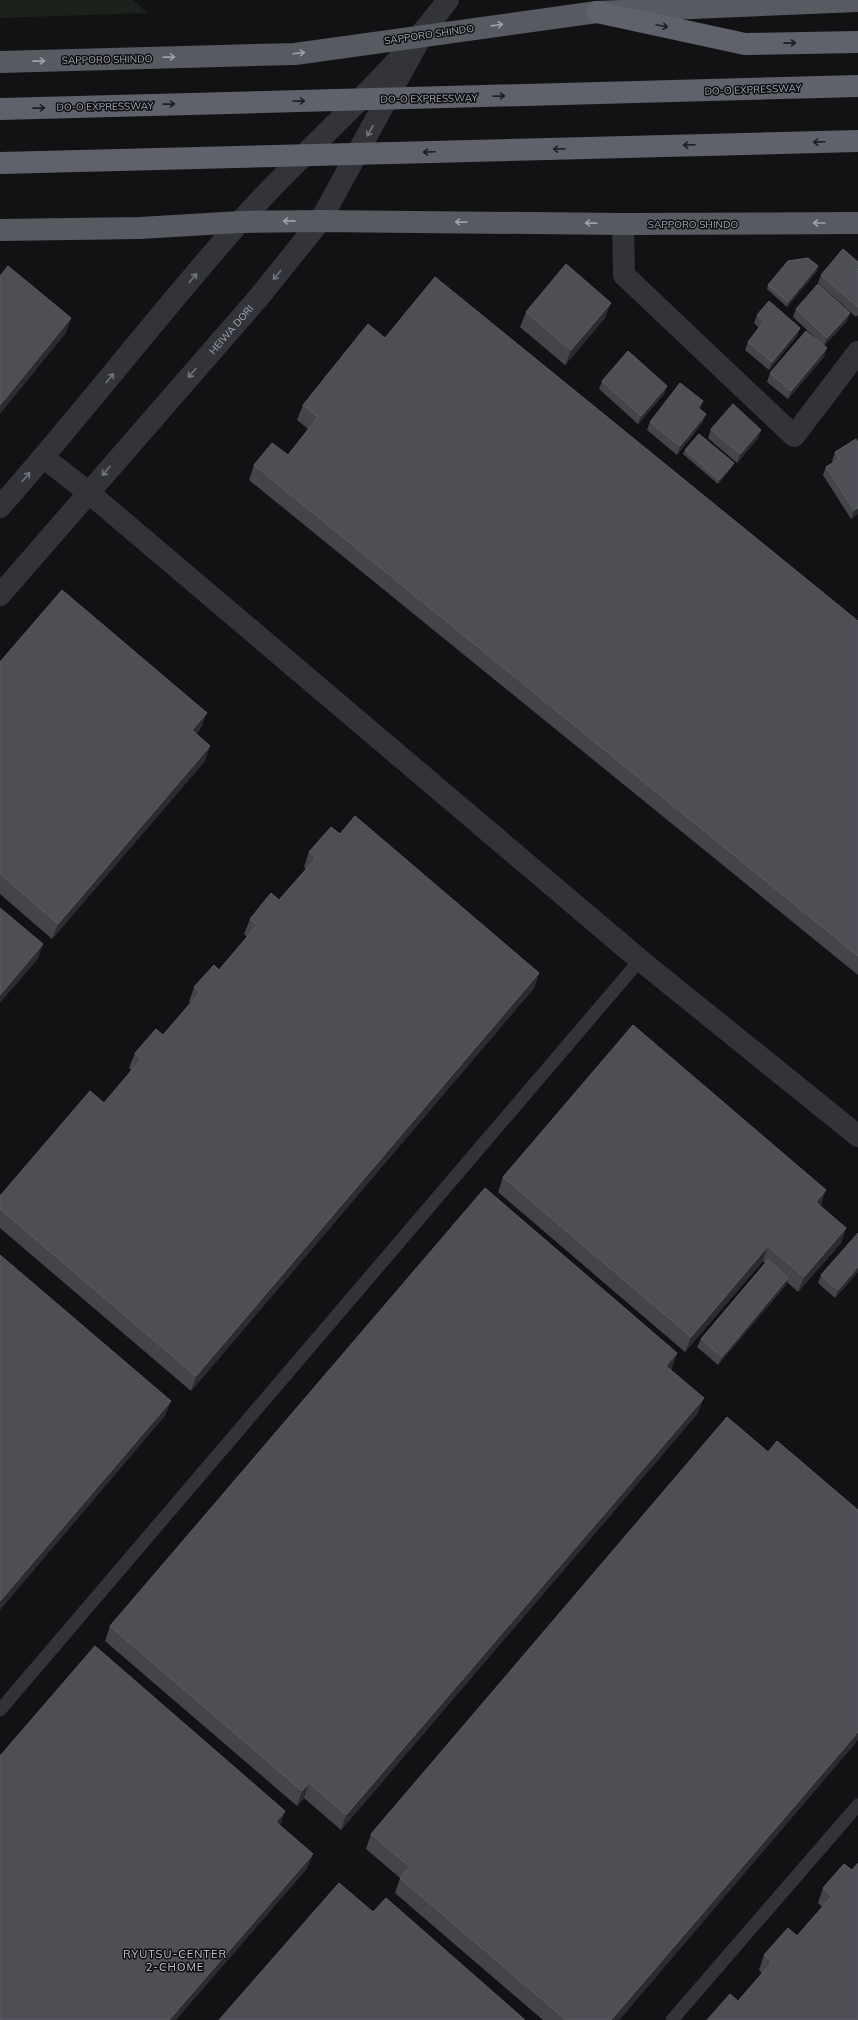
<svg xmlns="http://www.w3.org/2000/svg" width="858" height="2020" viewBox="0 0 858 2020" font-family="Mulish,sans-serif">
<rect width="100%" height="100%" fill="#121214"/>
<path fill="#1a221b" d="M0,0H133L147,13L0,18Z"/>
<g fill="none" stroke-linecap="round" stroke-linejoin="round">
<path stroke="#333439" stroke-width="13" d="M0,1710L640,960
M672,2020L858,1805"/>
<path stroke="#333439" stroke-width="22" d="M623,224L624,275L794,436L858,352
M43,457L88,492L640,960L858,1136"/>
<g stroke="#333439" stroke-width="22">
<path d="M0,507C82,414 157,316 239,223C306,147 387,82 448,0"/>
<path id="s1" d="M0,595L259,297L320,221L422,35"/>
</g>
<path stroke="#575a61" stroke-width="22" d="M0,62L295,54L597,12L858,1
M0,230L140,228L240,222L320,221L623,224L858,223"/>
<path stroke="#5f626a" stroke-width="22" d="M597,12L745,44L858,42"/>
<path stroke="#5f626a" stroke-width="22" d="M0,109L858,86
M0,163L858,141"/>
</g>
<path fill="#434549" d="M858,262V315L856,317L818,283L821,275Z
M817,271L787,307L767,289L768,285Z
M796,309L847,321L824,346L793,317Z
M526,312L605,318L565,365L520,327Z
M757,315L800,328L797,336L769,370L745,350L748,342L759,328L754,323Z
M385,338L858,621V975L249,480L254,465L288,455L308,429L297,420L303,405Z
M824,357L788,399L767,382L770,373Z
M602,381L667,386L664,394L638,424L599,389Z
M700,409L703,422L677,455L647,430L650,422Z
M711,429L758,438L737,463L708,438Z
M858,442V514L851,519L823,475L826,467L833,463L832,461L835,452Z
M685,450L734,463L732,467L718,484L683,454Z
M0,662L201,728L196,734L205,761L52,939L0,894Z
M340,834L539,973L534,988L191,1391L0,1228V1196L104,1103L132,1071L129,1068L135,1053L163,1035L191,1003L189,1002L194,987L219,970L247,937L244,934L250,919L279,900L306,869L304,867L309,852Z
M503,1177L821,1205L820,1206L846,1228L841,1243L798,1292L787,1282L785,1286L718,1365L697,1347L701,1339L765,1263L763,1261L685,1352L498,1192Z
M858,1272L835,1298L818,1283L821,1275Z
M672,1368L671,1370L698,1413L341,1830L304,1798L297,1806L105,1641L110,1626Z
M858,1740L619,2020H543L395,1893L400,1878L366,1849L371,1834Z
M844,1864L858,2020L738,2001L762,1973L759,1970L764,1955L797,1936L822,1907L818,1903L823,1888Z"/>
<path fill="#2b2c2f" d="M818,266L817,271L787,307L788,302Z
M611,303L605,318L565,365L571,350Z
M850,313L847,321L824,346L827,338Z
M71,318L66,333L0,414V405Z
M800,328L797,336L769,370L772,362Z
M827,348L824,357L788,399L791,391Z
M667,386L664,394L638,424L641,416Z
M703,401L700,410L698,408Z
M706,414L703,422L677,455L680,446Z
M761,430L758,438L737,463L740,454Z
M734,463L732,467L718,484L719,480Z
M858,508V514L851,519L854,510Z
M207,713L201,728L186,745L192,730Z
M210,746L205,761L52,939L58,924Z
M43,944L38,959L0,1003V995Z
M539,973L534,988L191,1391L196,1376Z
M826,1190L821,1205L811,1217L816,1202Z
M846,1228L841,1243L798,1292L804,1277Z
M768,1246L763,1261L685,1352L691,1337Z
M858,1267V1272L835,1298L838,1290Z
M788,1278L785,1286L718,1365L722,1357Z
M677,1353L672,1368L661,1381L666,1366Z
M704,1398L698,1413L341,1830L346,1815Z
M171,1401L165,1416L0,1610V1601Z
M858,1732V1740L619,2020H611Z
M309,1783L304,1798L297,1806L302,1791Z
M285,1811L280,1826L276,1822Z
M313,1854L307,1869L176,2020H169Z"/>
<path fill="#4e4f55" stroke="#5b5d64" d="M843,249L858,262V269L856,271L858,272V307L821,275Z
M808,258L818,266L788,302L768,285L788,261Z
M566,264L611,303L571,350L526,312Z
M8,266L71,318L0,405V276Z
M435,277L858,621V956L254,465L272,443L288,455L318,417L303,405L368,324L385,338Z
M818,284L850,313L827,338L796,309Z
M769,301L800,328L772,362L748,342L764,321L757,315Z
M806,331L827,348L791,391L770,373Z
M628,351L667,386L641,416L602,381Z
M680,383L703,401L698,408L706,414L680,446L650,422Z
M733,404L761,430L740,454L711,429Z
M699,434L734,463L719,480L685,450Z
M856,439L858,442V508L854,510L826,467L839,459L835,452Z
M62,590L207,713L192,730L210,746L58,924L0,874V662Z
M355,816L539,973L196,1376L0,1209V1196L90,1091L104,1103L141,1059L135,1053L156,1029L163,1035L200,992L194,987L214,965L219,970L257,925L250,919L271,893L279,900L316,858L309,852L331,827L340,834Z
M0,908L43,944L0,995Z
M633,1025L826,1190L816,1202L846,1228L804,1277L768,1246L691,1337L503,1177Z
M485,1188L677,1353L666,1366L704,1398L346,1815L309,1783L302,1791L110,1626Z
M858,1233V1267L838,1290L821,1275Z
M0,1255L171,1401L0,1601Z
M768,1260L788,1278L722,1357L701,1339Z
M727,1417L768,1452L777,1441L858,1510V1732L611,2020H566L400,1878L410,1867L371,1834Z
M95,1646L285,1811L276,1822L313,1854L169,2020H0V1756Z
M858,1863V2020H707L730,1994L738,2001L772,1962L764,1955L788,1928L797,1936L832,1896L823,1888L844,1864L852,1870Z
M339,1883L373,1912L386,1898L525,2020H219Z"/>
<defs><path id="oneway-shaft" d="M-6 0H5M1.5-3L5.5 0L1.5 3" fill="none" stroke-width="1.6" stroke-linecap="round" stroke-linejoin="round"/></defs>
<g stroke="#9ba1ad">
<use href="#oneway-shaft" transform="translate(497 25) rotate(-8)"/>
<use href="#oneway-shaft" transform="translate(299 53) rotate(-7)"/>
<use href="#oneway-shaft" transform="translate(169 57) rotate(-1)"/>
<use href="#oneway-shaft" transform="translate(39 61) rotate(-1)"/>
<use href="#oneway-shaft" transform="translate(289 221) rotate(179)"/>
<use href="#oneway-shaft" transform="translate(461 222) rotate(-179)"/>
<use href="#oneway-shaft" transform="translate(591 223) rotate(-179)"/>
<use href="#oneway-shaft" transform="translate(819 223) rotate(180)"/>
</g>
<g stroke="#1d1e21">
<use href="#oneway-shaft" transform="translate(662 26) rotate(12)"/>
<use href="#oneway-shaft" transform="translate(790 43) rotate(-1)"/>
<use href="#oneway-shaft" transform="translate(499 96) rotate(-1)"/>
<use href="#oneway-shaft" transform="translate(299 101) rotate(-1)"/>
<use href="#oneway-shaft" transform="translate(169 104) rotate(-1)"/>
<use href="#oneway-shaft" transform="translate(39 108) rotate(-1)"/>
<use href="#oneway-shaft" transform="translate(819 142) rotate(178)"/>
<use href="#oneway-shaft" transform="translate(689 145) rotate(178)"/>
<use href="#oneway-shaft" transform="translate(559 149) rotate(178)"/>
<use href="#oneway-shaft" transform="translate(429 152) rotate(178)"/>
</g>
<g stroke="#71747d">
<use href="#oneway-shaft" transform="translate(370 131) rotate(119)"/>
<use href="#oneway-shaft" transform="translate(277 275) rotate(129)"/>
<use href="#oneway-shaft" transform="translate(193 278) rotate(-50)"/>
<use href="#oneway-shaft" transform="translate(192 373) rotate(131)"/>
<use href="#oneway-shaft" transform="translate(110 378) rotate(-50)"/>
<use href="#oneway-shaft" transform="translate(106 471) rotate(131)"/>
<use href="#oneway-shaft" transform="translate(26 477) rotate(-49)"/>
</g>
<g text-anchor="middle" stroke-width="3" stroke-linejoin="round" paint-order="stroke">
<g font-size="10" fill="#a3a9b5" stroke="#0d0d0f">
<text transform="translate(429 34) rotate(-8)" y="4">SAPPORO SHINDO</text>
<text transform="translate(107 59) rotate(-1)" y="4">SAPPORO SHINDO</text>
<text transform="translate(753 89) rotate(-2)" y="4">DO-O EXPRESSWAY</text>
<text transform="translate(429 98) rotate(-1)" y="4">DO-O EXPRESSWAY</text>
<text transform="translate(105 106) rotate(-1)" y="4">DO-O EXPRESSWAY</text>
<text x="693" y="228">SAPPORO SHINDO</text>
<text dy="4" stroke="none"><textPath href="#s1" startOffset="352">HEIWA DORI</textPath></text>
</g>
<g font-size="11" letter-spacing="1" fill="#c4c8d1" stroke="#0d0d0f">
<text x="175" y="1958">RYUTSU-CENTER<tspan x="175" dy="13">2-CHOME</tspan></text>
</g>
</g>
</svg>
